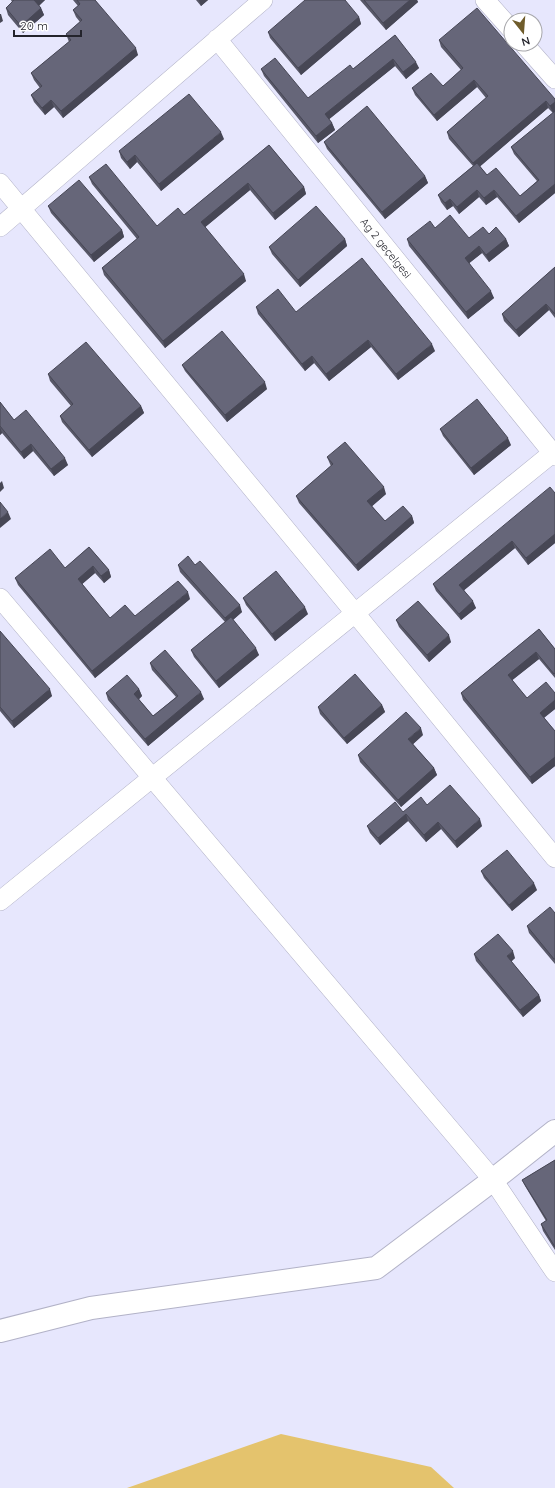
<svg xmlns="http://www.w3.org/2000/svg" width="555" height="1488" viewBox="0 0 555 1488" font-family="Quicksand,sans-serif">
<rect width="100%" height="100%" fill="#e7e7fd"/>
<path fill="#e4c36d" d="M281,1434L431,1467L454,1488H127Z"/>
<g fill="none" stroke-linecap="round" stroke-linejoin="round">
<defs>
<path id="minor" d="M485,0L511,29
M217,39L555,456
M524,44L555,79
M0,183L355,613L555,858
M0,227L263,0
M0,598L493,1180L555,1272
M0,901L555,451"/>
<path id="tertiary" d="M0,1331L91,1308L376,1268L493,1180L555,1131"/>
</defs>
<use href="#minor" stroke="#b2b2c7" stroke-width="20"/>
<use href="#tertiary" stroke="#b2b2c7" stroke-width="24"/>
<use href="#minor" stroke="#fff" stroke-width="19"/>
<use href="#tertiary" stroke="#fff" stroke-width="22"/>
</g>
<path fill="#585868" fill-rule="evenodd" d="M11,0H45L39,6L41,8L44,15L23,33L8,15L6,8L12,2Z
M73,0H95L138,55L63,118L54,107L45,115L34,102L31,95L40,88L34,80L31,73L69,42L66,34L80,22L76,17L73,10L78,6Z
M196,0H208L201,6Z
M360,0H417L418,2L386,30Z
M359,17L361,24L301,75L270,38L268,32Z
M395,35L419,68L406,79L395,66L329,119L332,123L335,130L318,143L264,76L261,69L308,98L353,69Z
M439,40L555,99V193L519,223L497,197L486,205L479,197L459,214L453,206L447,210L441,202L438,195L473,166L449,139L447,132L486,98L477,87L437,121L415,95L412,88L443,86L461,70L441,47ZM548,108L553,113L511,147L514,154L537,181L520,196L487,175L480,166Z
M224,139L161,191L137,162L130,169L121,158L119,151Z
M324,142L425,176L428,183L385,219L327,149Z
M269,145L304,187L306,194L275,220L250,190L205,227L246,281L165,348L104,275L102,268L137,239L92,184L89,177L157,226L184,215Z
M48,206L122,230L124,237L94,262L51,213Z
M435,228L469,238L489,234L506,239L509,246L489,262L482,253L469,263L494,298L468,319L409,246L407,239Z
M345,239L347,246L300,287L272,254L269,247Z
M555,267V318L549,310L519,337L504,321L502,314Z
M256,307L296,312L435,351L398,380L371,347L329,381L314,363L305,371L258,314Z
M182,365L267,389L227,422L185,371Z
M48,374L141,406L144,413L92,457L62,422L60,416L71,406L50,381Z
M0,402L14,420L68,465L54,476L33,451L24,459L2,433L0,435Z
M440,429L511,445L474,475L443,436Z
M327,457L386,494L372,506L385,521L412,516L414,523L358,571L299,503L296,496L331,466L330,464Z
M555,493V543L528,565L515,548L464,590L476,608L461,620L436,591L433,584Z
M89,547L109,570L111,577L104,583L95,573L82,584L110,618L135,616L190,599L95,678L18,585L15,578L65,568Z
M178,565H195L242,612L233,620L259,655L219,688L194,657L191,650L225,622L180,572Z
M243,598L308,614L275,641L246,605Z
M396,620L451,642L429,662L399,627Z
M539,629L555,649V678L539,659L512,680L527,698L555,693V709L544,718L555,731V766L532,784L463,700L461,693Z
M0,631L52,696L14,728L0,711Z
M150,663L204,699L148,746L108,700L106,693L139,689L142,696L139,699L153,716L176,697L152,670Z
M382,705L385,712L347,744L320,714L318,707Z
M423,735L413,744L434,768L437,775L401,807L360,762L358,755Z
M427,805L482,826L457,848L441,829L426,842L408,821L380,845L370,833L367,826L403,812Z
M481,871L537,890L512,911L484,878Z
M555,913V964L529,933L527,926Z
M474,954L515,958L511,961L539,995L541,1001L523,1017L476,961Z
M555,1160V1250L543,1231L541,1224L546,1221L525,1186L522,1180Z"/>
<path fill="#474755" d="M34,0H45L37,7Z
M199,0H208L201,6Z
M410,0H417L418,2L386,30L383,23Z
M41,8L44,15L23,33L21,26Z
M0,14H1L3,21L0,23Z
M359,17L361,24L301,75L298,68Z
M136,48L138,55L63,118L61,111Z
M393,59L395,66L327,121L325,114Z
M416,62L419,68L406,79L403,72Z
M474,80L477,87L437,121L434,115Z
M51,100L54,107L45,115L42,108Z
M546,101L548,108L476,170L473,163Z
M555,102V111L553,113L550,106Z
M332,123L335,130L318,143L316,136Z
M221,132L224,139L161,191L159,184Z
M135,155L137,162L130,169L127,162Z
M425,176L428,183L385,219L382,212Z
M248,183L250,190L203,229L201,222Z
M555,184V193L519,223L516,216Z
M304,187L306,194L275,220L273,213Z
M477,190L479,197L459,214L457,207Z
M494,190L497,197L486,205L484,198Z
M450,199L453,206L447,210L445,203Z
M122,230L124,237L94,262L91,255Z
M345,239L347,246L300,287L298,280Z
M506,239L509,246L489,262L486,255Z
M479,246L482,253L467,265L465,258Z
M244,274L246,281L165,348L163,341Z
M491,291L494,298L468,319L466,312Z
M546,304L549,310L519,337L516,330Z
M368,340L371,347L329,381L326,374Z
M432,344L435,351L398,380L396,374Z
M312,356L314,363L305,371L302,364Z
M265,382L267,389L227,422L225,415Z
M141,406L144,413L92,457L89,450Z
M0,427L2,433L0,435Z
M508,438L511,445L474,475L471,468Z
M31,444L33,451L24,459L21,452Z
M65,458L68,465L54,476L51,469Z
M2,481L4,488L0,492V483Z
M384,487L386,494L370,508L367,501Z
M8,512L11,519L0,528V519Z
M412,516L414,523L358,571L356,565Z
M555,534V543L528,565L526,558Z
M512,541L515,548L462,592L459,585Z
M93,566L95,573L80,586L78,579Z
M109,570L111,577L104,583L101,576Z
M188,592L190,599L95,678L92,671Z
M473,601L476,608L461,620L459,614Z
M240,605L242,612L227,625L225,618Z
M305,607L308,614L275,641L272,634Z
M449,635L451,642L429,662L427,655Z
M256,648L259,655L219,688L216,681Z
M536,652L539,659L510,682L508,675Z
M50,689L52,696L14,728L12,721Z
M139,689L142,696L137,701L134,694Z
M201,692L204,699L148,746L145,739Z
M555,700V709L542,719L540,713Z
M382,705L385,712L347,744L344,738Z
M421,728L423,735L411,746L408,739Z
M555,757V766L532,784L530,777Z
M434,768L437,775L401,807L398,800Z
M406,814L408,821L380,845L378,838Z
M480,819L482,826L457,848L455,841Z
M438,822L441,829L426,842L424,835Z
M534,883L537,890L512,911L509,905Z
M513,951L515,958L510,963L507,956Z
M539,995L541,1001L523,1017L520,1010Z"/>
<path fill="#666679" stroke="#474755" d="M14,0H35H34L41,8L21,26L6,8Z
M77,0H95L136,48L61,111L51,100L42,108L31,95L42,86L31,73L71,40L66,34L82,20L73,10L80,4Z
M305,0H345L359,17L298,68L268,32Z
M364,0H410L383,23Z
M477,8L555,99V102L550,106L546,101L473,163L447,132L488,96L474,80L434,115L412,88L431,73L443,86L463,68L439,40Z
M395,35L416,62L403,72L393,59L325,114L332,123L316,136L261,69L275,58L308,98L350,65L353,69Z
M189,94L221,132L159,184L135,155L127,162L119,151Z
M367,106L425,176L382,212L324,142Z
M555,111V184L516,216L494,190L484,198L477,190L457,207L450,199L445,203L438,195L477,163L487,175L496,168L520,196L539,180L511,147Z
M269,145L304,187L273,213L248,183L201,222L244,274L163,341L102,268L139,237L89,177L106,164L157,226L178,208L184,215Z
M79,180L122,230L91,255L48,206Z
M316,206L345,239L298,280L269,247Z
M450,215L469,238L483,227L489,234L496,227L506,239L486,255L479,246L465,258L491,291L466,312L407,239L430,221L435,228Z
M362,258L432,344L396,374L368,340L326,374L312,356L302,364L256,307L278,289L296,312Z
M555,267V314L546,304L516,330L502,314Z
M222,331L265,382L225,415L182,365Z
M86,342L141,406L89,450L60,416L73,404L48,374Z
M477,399L508,438L471,468L440,429Z
M0,402L14,420L26,410L65,458L51,469L31,444L21,452L0,426Z
M345,442L384,487L367,501L385,521L403,506L412,516L356,565L296,496L333,464L327,457Z
M550,487L555,493V534L526,558L512,541L459,585L473,601L459,614L433,584Z
M0,502L8,512L0,519Z
M89,547L109,570L101,576L93,566L78,579L110,618L125,605L135,616L178,581L188,592L92,671L15,578L50,549L65,568Z
M188,556L195,565L200,561L240,605L225,618L178,565Z
M276,571L305,607L272,634L243,598Z
M418,601L449,635L427,655L396,620Z
M231,617L256,648L216,681L191,650Z
M539,629L555,649V673L554,674L536,652L508,675L527,698L546,682L555,693V700L540,713L555,731V757L530,777L461,693Z
M0,631L50,689L12,721L0,707Z
M165,650L201,692L145,739L106,693L127,675L139,689L134,694L153,716L178,696L150,663Z
M355,674L382,705L344,738L318,707Z
M406,712L421,728L408,739L434,768L398,800L358,755Z
M450,785L480,819L455,841L438,822L424,835L406,814L378,838L367,826L395,802L403,812L421,797L427,805Z
M507,850L534,883L509,905L481,871Z
M550,907L555,913V959H554L527,926Z
M498,934L513,951L507,956L539,995L520,1010L474,954Z
M555,1160V1247L541,1224L547,1220L522,1180Z"/>
<g text-anchor="middle" stroke-width="4" stroke-linejoin="round" paint-order="stroke">
<g font-size="11" fill="#24242c" stroke="#fff">
<text transform="translate(386 248) rotate(51)" y="4">Ag 2 geçelgesi</text>
</g>
</g>
<g transform="translate(523 32) rotate(163)"><circle r="19" fill="#ffffff" stroke="#a7a7ab"/>
<path d="M0-3L7 15L0 10L-7 15Z" fill="#6f5c2b"/>
<text y="-6" font-size="11" font-weight="bold" text-anchor="middle" fill="#24242c">N</text>
</g>
<path d="M14 30v6h67v-6" fill="none" stroke="#24242c" stroke-width="2"/>
<text x="20" y="30" font-size="12" fill="#24242c" stroke="#ffffff" stroke-width="3" paint-order="stroke">20 m</text>
</svg>
